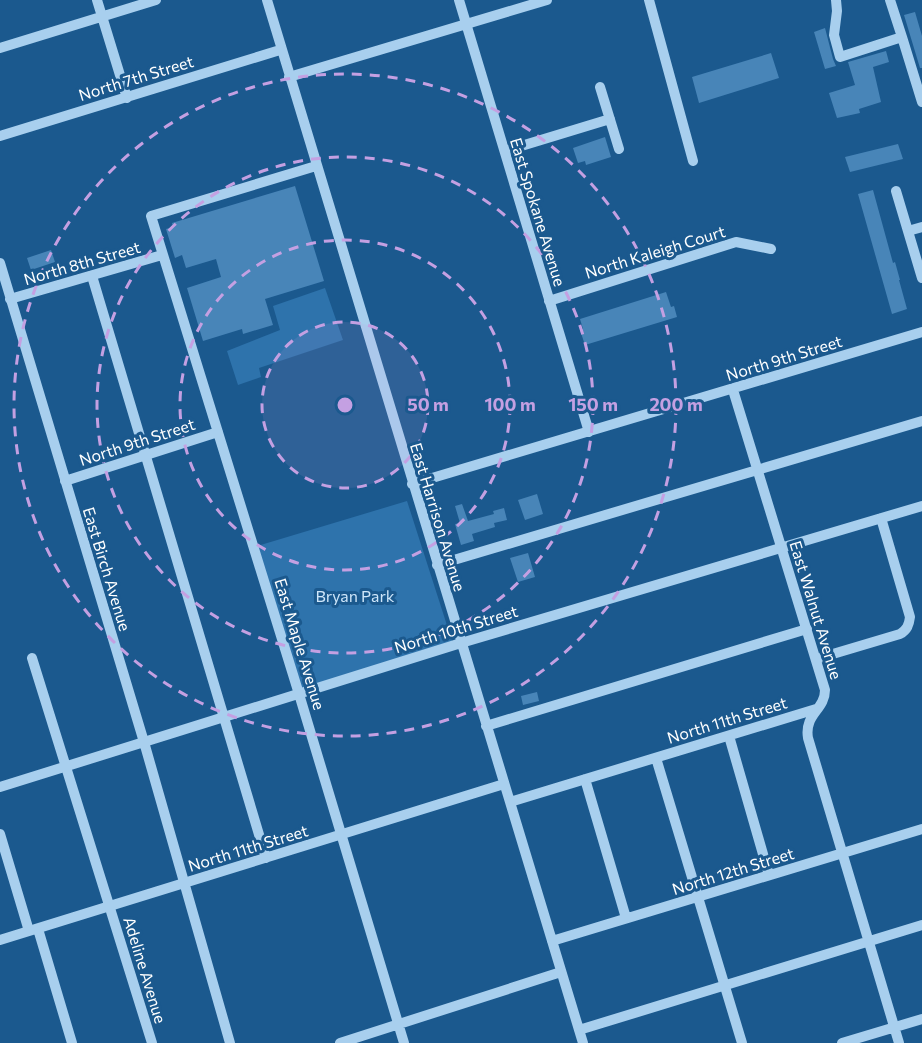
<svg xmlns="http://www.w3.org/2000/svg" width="922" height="1043" viewBox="0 0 922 1043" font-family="Commissioner,sans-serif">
<rect width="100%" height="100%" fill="#1b598e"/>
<path fill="#2e73ac" d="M325,288L343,340L259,368L261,377L238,385L227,351L280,330L273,306Z
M407,501L453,644L299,694L254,547Z"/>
<path fill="#4885b8" d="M915,12L922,36V68H920L904,15Z
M825,28L833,59L836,66L825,69L814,32Z
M886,51L889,62L873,67L881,102L859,109L860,113L837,118L829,93L855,85L848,62Z
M771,53L779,78L699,103L692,77Z
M605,137L611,157L586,165L585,161L578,163L573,148Z
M898,144L903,159L850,172L845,157Z
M295,186L324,281L265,299L273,325L243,334L242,329L203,341L187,288L221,277L216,259L186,268L182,255L175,258L166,229L173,227L172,223Z
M873,190L893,263L895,262L900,280H899L907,309L892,314L858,194Z
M51,250L55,262L31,270L27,258Z
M666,292L671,307L674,306L677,317L585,345L580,330L583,329L580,319Z
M537,494L543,514L525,520L518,500Z
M462,504L468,521L494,514L493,511L504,508L507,520L494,523L495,527L472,534L474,541L461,545L455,524L460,523L455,506Z
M528,553L535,577L518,582L510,558Z
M537,692L539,701L523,705L521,696Z"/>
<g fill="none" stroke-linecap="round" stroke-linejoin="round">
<path stroke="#a8cfee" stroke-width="10" d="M97,0L127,98
M267,0L583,1043
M459,0L589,432
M649,0L693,161
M836,0L837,11L834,35L840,57L902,37L890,0
M902,37L922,102
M0,48L156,0
M289,77L547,0
M600,87L619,149
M0,136L280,50
M505,151L610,119
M316,166L151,216L299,694L404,1043
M896,191L922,278
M908,231L922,227
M0,263L144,742L230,1043
M92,276L266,858
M10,299L162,255
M549,301L736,242L771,249
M733,390L825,690C825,710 804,714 808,738L899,1043
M65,481L218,432
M412,484L922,332
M437,565L922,421
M32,658L152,1043
M816,659L900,634C907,630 909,625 910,617L881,518
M486,726L807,629
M729,736L769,875
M656,758L742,1043
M585,779L626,918
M0,787L461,643L922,506
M510,802L816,709
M0,834L29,931
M38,929L72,1043
M0,940L504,784
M552,941L922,829
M579,1030L922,925
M340,1043L561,972
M842,1043L922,1019"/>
</g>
<circle cx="345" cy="405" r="83" fill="#c4a0e2" fill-opacity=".12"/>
<g fill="none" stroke="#c4a0e2" stroke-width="3" stroke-dasharray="10 8">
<circle cx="345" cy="405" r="83"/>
<circle cx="345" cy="405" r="165"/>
<circle cx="345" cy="405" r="248"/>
<circle cx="345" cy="405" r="331"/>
</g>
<g text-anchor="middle" stroke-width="6" stroke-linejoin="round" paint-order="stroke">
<g font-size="16" fill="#fff" stroke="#1b598e">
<text transform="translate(136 78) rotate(-17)" y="6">North 7th Street</text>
<text transform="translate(538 212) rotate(73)" y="6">East Spokane Avenue</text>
<text transform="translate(655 252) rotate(-17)" y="6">North Kaleigh Court</text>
<text transform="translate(82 263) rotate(-16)" y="6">North 8th Street</text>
<text transform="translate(784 358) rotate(-17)" y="6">North 9th Street</text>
<text transform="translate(137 442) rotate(-18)" y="6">North 9th Street</text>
<text transform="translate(438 517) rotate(73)" y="6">East Harrison Avenue</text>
<text transform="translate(107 569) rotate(73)" y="6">East Birch Avenue</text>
<text transform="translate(816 610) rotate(73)" y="6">East Walnut Avenue</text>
<text transform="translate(456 629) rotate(-17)" y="6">North 10th Street</text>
<text transform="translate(300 644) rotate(73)" y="6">East Maple Avenue</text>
<text transform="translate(727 720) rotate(-17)" y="6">North 11th Street</text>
<text transform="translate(248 848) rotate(-17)" y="6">North 11th Street</text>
<text transform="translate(733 871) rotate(-17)" y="6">North 12th Street</text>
<text transform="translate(145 970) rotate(73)" y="6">Adeline Avenue</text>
</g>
<g font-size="16" fill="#cee6fa" stroke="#1b598e">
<text x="355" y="602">Bryan Park</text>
</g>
</g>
<circle cx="345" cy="405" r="9" fill="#c4a0e2" stroke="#1b598e" stroke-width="3"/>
<g font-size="18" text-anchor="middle" font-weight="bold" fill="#c4a0e2" stroke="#1b598e" stroke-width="6" stroke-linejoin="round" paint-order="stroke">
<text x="428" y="411">50 m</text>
<text x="510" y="411">100 m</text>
<text x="593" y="411">150 m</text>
<text x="676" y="411">200 m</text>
</g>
</svg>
